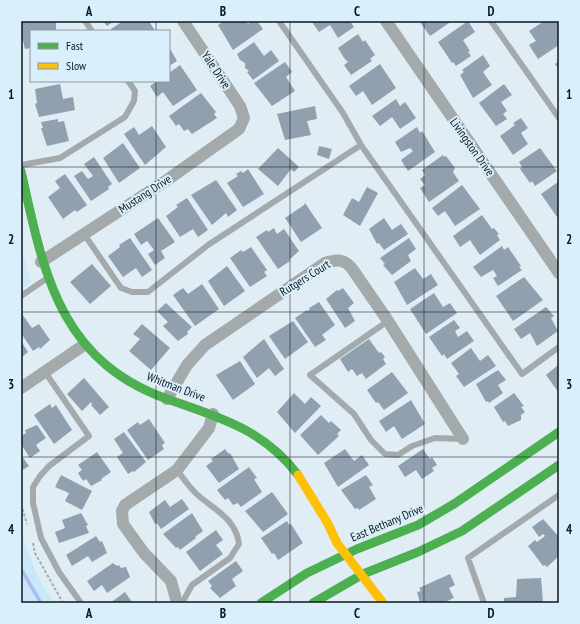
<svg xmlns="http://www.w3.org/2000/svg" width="580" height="624" viewBox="0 0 580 624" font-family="'PT Sans Narrow',sans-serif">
<rect width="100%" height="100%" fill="#e1edf4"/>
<path fill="#c9e9fa" d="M21,246L31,283L21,289Z
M21,532L37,575L54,603H21Z"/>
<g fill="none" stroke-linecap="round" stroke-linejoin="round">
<path stroke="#afbbf4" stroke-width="3.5" d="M21,569L41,603"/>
</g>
<path fill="#90a0af" d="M21,21H56V31H31V48L25,49L21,33Z
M103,21H114L107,26Z
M123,21H149L155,31H112L111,29Z
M224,21H246L248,24L252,21H257L263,29L233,50L218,25Z
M350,21L354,27L338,38L330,25L319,32L312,22Z
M419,21H452L430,36Z
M468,21L475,32L463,40L470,51L468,52L471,56L456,66L453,62L452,63L438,42Z
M544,21H559V45L538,59L529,45L536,41L529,31Z
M358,34L363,42L365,40L375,55L370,59L372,61L351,75L344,65L348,62L344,58L338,48Z
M254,42L264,56L271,50L279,61L253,80L247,72L249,71L245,68V63L240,60L237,54Z
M169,47L177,61L169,66Z
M483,55L490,66L483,72L492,85L473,98L460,75L464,72L462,70Z
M559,61V70L555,64Z
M285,62L292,72L286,77L295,91L272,106L254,83Z
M380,64L396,88L372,105L363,91L356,96L349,86Z
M180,65L197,90L173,106L163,92L157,97L150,86L157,81H169V73Z
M60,84L63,99L73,97L75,110L39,117L35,104L37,103L35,89Z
M504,84L512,95L501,102L507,111L503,114L507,119L496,126L479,103Z
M201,93L216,112L214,114L217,118L192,134L188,129L184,131L179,124L176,126L169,116Z
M396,99L400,106L405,102L416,118L400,129L392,117L380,126L372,116Z
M315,106L317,119L307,121L311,135L285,140L277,114Z
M521,118L528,128L521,133L528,144L513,155L500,136L515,125L513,123Z
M58,119V122L64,121L69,141L47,146L41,128H43L41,122Z
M152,126L166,147L145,165L124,134L134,127L139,135Z
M417,127L420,133L422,131L435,152L408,171L401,160L413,151L410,148L401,152L395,142Z
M123,143L140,168L119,183L103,158Z
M319,146L332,149L329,159L317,155Z
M278,148L299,167L294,172L291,169L278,186L258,169Z
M540,148L557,171L535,186L532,181L530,183L520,169L522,167L519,162Z
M443,155L444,157L446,156L455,168L453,172L459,181L429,202L420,188L425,185L420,179L425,175L422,170Z
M94,157L112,184L108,187L109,189L91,201L74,176L82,171L88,179L93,176L84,164Z
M248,169L264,194L243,207L227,183L238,176L236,174L241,171L243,173Z
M65,174L87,205L77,212L75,210L63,219L48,197L60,188L55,181Z
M216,180L237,210L228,217L226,213L212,225L191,195Z
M558,182L559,216L557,217L541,194Z
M462,185L480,209L455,226L445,211L438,216L432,208Z
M367,187L378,193L360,226L343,215L352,198L359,202Z
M187,198L208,230L198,237L193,229L180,237L166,216L178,207L176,205Z
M305,203L322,228L301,242L285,218L304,205Z
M482,215L492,229L494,228L499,234L497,235L500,240L480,255L470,240L460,247L453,236Z
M158,218L175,242L161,251L165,258L155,265L148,254L154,250L147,241L141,245L134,234Z
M384,218L392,230L401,224L408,234L384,250L379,243L377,244L369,229Z
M274,228L277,234L284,229L299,251L289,260L290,261L278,269L256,237L267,230L268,232Z
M130,238L152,270L142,277L136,268L123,277L108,256L120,247L119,245Z
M409,238L416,249L408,255L411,261L392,275L383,265L385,264L380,258Z
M502,246L504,250L508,247L521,266L519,267L522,270L498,286L493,278L497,276L493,270L481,277L473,267Z
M251,247L267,270L264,272L267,276L250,287L230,258L241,250L243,252Z
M92,264L111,286L90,304L70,282Z
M227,266L245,291L224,306L208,281Z
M415,268L423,279L431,274L438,285L407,305L394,282Z
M524,277L543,300L513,321L496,296Z
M202,284L219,309L195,326L173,295L183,288L188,294Z
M343,288L354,303L348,308L355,321L345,328L326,299L337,290L338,291Z
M434,293L443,307L450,303L457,313L426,334L410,309Z
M319,302L335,325L322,335L326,340L315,347L295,318L307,310L308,311L310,309L309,308Z
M166,303L192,327L187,332L188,334L178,341L163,326L168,322L157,311Z
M546,307L554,316L551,318L558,331L537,346L530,333L521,339L514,329Z
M22,314L32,328L39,324L50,340L40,349L39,347L33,351L21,333Z
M454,320L460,328L455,331L458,337L467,331L474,341L447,359L444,354L442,356L429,337Z
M293,321L308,342L285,359L269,336Z
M142,324L170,348L151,370L129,351L140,339L133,334Z
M264,339L284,369L275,376L269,368L257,378L243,357Z
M369,339L379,353L381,352L385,357L383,359L386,364L366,379L362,373L357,376L352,369L348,372L340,359Z
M21,341L28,352L21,358Z
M471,348L480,361L488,355L496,366L464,387L456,376L459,374L451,363Z
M240,361L255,384L233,400L216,375Z
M557,366H559V393L546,375Z
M498,370L506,380L498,385L503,393L489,403L488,401L486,402L476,384Z
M392,372L408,393L384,410L378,402L376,403L367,390Z
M84,378L109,407L100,415L91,405L92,404L91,402L82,411L67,394Z
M294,393L305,404L311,397L321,406L295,433L277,412Z
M514,393L524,406L521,407L525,412L521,415V420L508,426L505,421L503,422L494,407Z
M411,400L425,424L402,439L394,426L386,432L379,421Z
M50,404L52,408L56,405L72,430L54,444L34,415Z
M321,415L329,423L331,421L341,430L337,434L339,436L318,455L300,435Z
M149,419L165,443L162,445L164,449L148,460L127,430L138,422L140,425Z
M37,425L46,438L36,445L40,451L30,458L21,444V436L26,433L25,430Z
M124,432L146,462L134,472L133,471L128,474L117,457L123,453L114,439Z
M225,449L229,454L230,453L239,469L219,483L206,466L213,461L211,459Z
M345,449L354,461L362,455L369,465L338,487L324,463Z
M423,449L430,459L432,457L437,465L432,468L434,471L422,479L416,470L405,477L398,466Z
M97,452L111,472L101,479L102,480L91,486L86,479L83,481L78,473L82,470L78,465Z
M21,455L29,466L21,471Z
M249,467L257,478L254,479L262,492L241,507L238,503L233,505L228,498L225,500L217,490Z
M61,475L92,491L82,510L65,501L69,493L55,487Z
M366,475L373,485L369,487L376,499L359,510L358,508L355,509L341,490Z
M272,492L288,514L263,532L245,511Z
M182,499L189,509L161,529L157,523L155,524L149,512L165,500L170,507Z
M81,513L88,525L86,526L89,533L59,543L55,532L65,528L62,520Z
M192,513L203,531L195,537L196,538L180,550L178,547L176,548L163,534Z
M543,519L559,537V556L547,567L545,565L543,566L528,546L535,540L537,542L545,536L543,534L539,537L532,527Z
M287,521L289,525L291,524L303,543L278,560L274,553L272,554L261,538Z
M216,530L223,540L216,545L223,554L200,571L186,552Z
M96,536L100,542L102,541L107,553L92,562L88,556L72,566L66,555Z
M236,561L243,571L232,579L236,586L220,598L210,588L212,586L208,581Z
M113,563L117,566L119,565L121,568L126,567L130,577L107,593L102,585L94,591L87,581Z
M450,574L455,585L449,588L454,598L443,603H420L417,592L421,591L419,588Z
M541,578L543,602L504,603V598L516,597L517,579Z
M125,592L132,602L133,601L135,603H110Z"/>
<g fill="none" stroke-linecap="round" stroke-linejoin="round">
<path stroke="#a5acaf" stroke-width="2" stroke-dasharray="3 2" stroke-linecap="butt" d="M21,504L27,524
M33,543L35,553L63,603"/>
<path stroke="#a4aaac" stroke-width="6" d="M85,21L92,31
M279,21L343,113L361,145L522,374L559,347
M491,21L559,118
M21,165L60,158L125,117L134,101L135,91L128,81
M84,234L121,288L132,292H148L208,245L361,145
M21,296L46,279
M388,321L310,375L354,414L371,440L385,454L398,455L412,446L435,438L463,439
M45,372L89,436L49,466L40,476L33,487V503L41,538L59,572L81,603
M177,470C184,479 191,490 200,497C217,511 236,520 239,544L230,558L192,585L182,603
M484,603L468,558L559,495"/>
<path stroke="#a4aaac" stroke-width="12" d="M386,21L559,273
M41,262L167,180L239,129L244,118L240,106L183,21
M21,388L84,345
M167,399L187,365L205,345L325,263C338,259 345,259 353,270L388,321L463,439
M177,603L171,581L144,553L123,524L122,511L125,505L177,470L209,428L213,414"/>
<path stroke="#4caf50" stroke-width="9" d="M21,171C44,274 59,363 173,401C222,418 265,431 298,475
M261,603L307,573L357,549L418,525L454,504L559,432
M313,603L363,574L418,552L462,531L559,465"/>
<path stroke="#ffc107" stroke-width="9" d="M298,475L327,522L337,543L383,603"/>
</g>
<path fill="none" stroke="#0e181e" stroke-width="1" stroke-opacity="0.55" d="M156,21V31M290,21V603M424,21V603M156,81V603M21,167H559M21,312H559M21,457H559"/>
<g text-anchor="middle" stroke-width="4" stroke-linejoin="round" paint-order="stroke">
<g font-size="12" fill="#0e181e" stroke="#d9effc">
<text transform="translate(216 70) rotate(56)" y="4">Yale Drive</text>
<text transform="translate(472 147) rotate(55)" y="4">Livingston Drive</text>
<text transform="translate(145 194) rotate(-33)" y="4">Mustang Drive</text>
<text transform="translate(305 278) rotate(-32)" y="4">Rutgers Court</text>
<text transform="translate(176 387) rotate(21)" y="4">Whitman Drive</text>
<text transform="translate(387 523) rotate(-23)" y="4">East Bethany Drive</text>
</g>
</g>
<rect width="580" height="624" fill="none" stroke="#d9effc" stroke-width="44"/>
<rect x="30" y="30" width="140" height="52" fill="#d9effc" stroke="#8899a3"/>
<rect x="38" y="43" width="20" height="6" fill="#4caf50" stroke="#8899a3"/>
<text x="66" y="50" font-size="12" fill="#0e181e">Fast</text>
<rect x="38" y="63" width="20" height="6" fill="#ffc107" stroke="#8899a3"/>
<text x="66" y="70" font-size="12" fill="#0e181e">Slow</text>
<rect x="22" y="22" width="536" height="580" fill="none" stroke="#0e181e" stroke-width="1.5"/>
<g font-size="13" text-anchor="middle" font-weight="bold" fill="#0e181e">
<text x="89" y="16">A</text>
<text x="223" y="16">B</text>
<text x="357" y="16">C</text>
<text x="491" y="16">D</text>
<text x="11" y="99">1</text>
<text x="569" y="99">1</text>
<text x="11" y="244">2</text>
<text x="569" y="244">2</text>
<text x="11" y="389">3</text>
<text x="569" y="389">3</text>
<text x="11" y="534">4</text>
<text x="569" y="534">4</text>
<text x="89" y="618">A</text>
<text x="223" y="618">B</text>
<text x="357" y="618">C</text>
<text x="491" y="618">D</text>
</g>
</svg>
